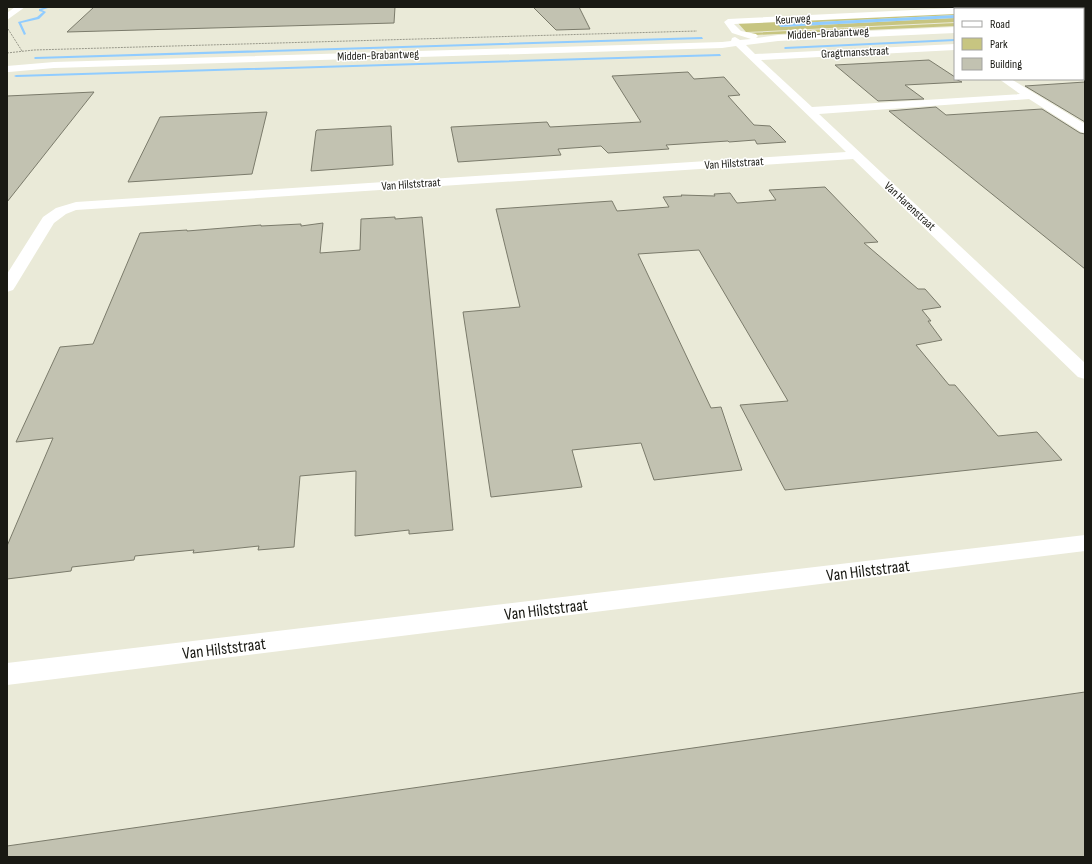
<svg xmlns="http://www.w3.org/2000/svg" width="1092" height="864" viewBox="0 0 1092 864" font-family="'Sofia Sans Condensed',sans-serif">
<rect width="100%" height="100%" fill="#eaead8"/>
<path fill="#c7c581" d="M955,13V15L778,24L781,27L955,18V22L746,32L737,22Z
M955,23V26L755,35L746,33Z"/>
<path fill="#90ccff" d="M955,15V18L781,27L777,24Z"/>
<g fill="none" stroke-linecap="round" stroke-linejoin="round">
<path fill="#90ccff" fill-rule="evenodd" d="M47,7H51L42,10L46,12L39,19L21,23L26,34L24,35L18,22L37,17L43,12L39,11V9Z
M702,37L703,39L35,59L34,58L35,57Z
M955,39V41L785,49L784,48L785,47Z
M720,54L721,56L16,77L14,76L16,75Z"/>
</g>
<path fill="#c2c2b1" stroke="#7b7b6b" d="M94,7H395L394,23L67,32Z
M533,7H579L590,29L556,30Z
M929,60L955,77V79L962,82L905,85L924,99L878,101L835,65Z
M688,72L694,79L724,77L740,95L728,96L754,125L770,126L786,142L757,144L755,140L729,142L728,141L666,145L669,149L608,153L601,146L558,149L561,155L458,162L451,127L547,122L550,127L641,122L612,76Z
M1085,82V122L1025,86Z
M94,92L7,202V96Z
M936,107L946,115L1042,109L1080,133L1085,134V269L889,111Z
M267,112L252,174L128,182L160,117Z
M390,126H391L393,165L311,171L316,131L317,130Z
M825,187L878,242L864,243L918,289H925L941,307L922,310L931,321H928L942,340L916,345L949,385H955L998,436L1037,432L1062,460L785,490L740,405L788,401L699,250L638,254L711,408L721,407L742,470L654,480L641,443L572,450L582,487L491,497L463,312L520,307L496,209L612,201L617,211L669,207L663,197L682,196L681,195L715,196L714,194L730,193L737,203L776,200L769,190Z
M395,217V219L422,217L453,530L409,534V530L355,536L356,471L300,476L294,547L258,550L259,546L193,553L194,550L135,556L134,560L72,567L71,571L7,579V546L53,438L16,442L60,347L93,344L140,233L187,230V231L261,225V226L301,224V226L323,223L320,253L360,250L361,219Z
M1085,692V857H7V846Z"/>
<g fill="none" stroke-linecap="round" stroke-linejoin="round">
<path stroke="#98988a" stroke-width="1" stroke-dasharray="2 1" stroke-linecap="butt" d="M8,29L22,51
M7,53L34,50L697,31"/>
<path fill="#fff" fill-rule="evenodd" d="M15,7H25L7,20V13Z
M972,7H983L984,9H973Z
M1003,7H1054L1052,9H1001Z
M955,8L957,9H955V14L734,24L741,31L756,34L758,36L756,38L778,35L955,27V33L778,41L746,45L755,54L955,44V50L761,60L812,107L1020,94L999,79H1011L1085,124V133L1081,132L1029,99L819,114L1085,363V379L1078,377L853,159L76,210L66,214L54,223L15,287L13,290L7,292V274L43,217L56,208L76,202L846,152L736,46L722,48L54,68L9,72H7V66L54,62L722,42L731,41L732,38L735,37L740,40L751,39L732,33L724,22L728,19Z
M1083,21H1085V27H1083Z
M1083,38H1085V44H1083Z
M1085,535V551L7,685V663Z"/>
</g>
<g text-anchor="middle" stroke-width="3" stroke-linejoin="round" paint-order="stroke">
<g font-size="12" fill="#191913" stroke="#fff">
<text transform="translate(793 19) rotate(-3)" y="4">Keurweg</text>
<text transform="translate(828 33) rotate(-3)" y="4">Midden-Brabantweg</text>
<text transform="translate(855 52) rotate(-3)" y="4">Gragtmansstraat</text>
<text transform="translate(378 55) rotate(-2)" y="4">Midden-Brabantweg</text>
<text transform="translate(734 163) rotate(-4)" y="4">Van Hilststraat</text>
<text transform="translate(411 184) rotate(-4)" y="4">Van Hilststraat</text>
<text transform="translate(910 206) rotate(43)" y="4">Van Harenstraat</text>
</g>
<g font-size="17" fill="#191913" stroke="#fff">
<text transform="translate(868 570) rotate(-7)" y="6">Van Hilststraat</text>
<text transform="translate(546 609) rotate(-7)" y="6">Van Hilststraat</text>
<text transform="translate(224 648) rotate(-7)" y="6">Van Hilststraat</text>
</g>
</g>
<rect width="1092" height="864" fill="none" stroke="#191913" stroke-width="16"/>
<rect x="954" y="8" width="130" height="72" fill="#ffffff" stroke="#a3a3a1"/>
<rect x="962" y="21" width="20" height="6" fill="#ffffff" stroke="#a3a3a1"/>
<text x="990" y="28" font-size="12" fill="#191913">Road</text>
<rect x="962" y="38" width="20" height="12" fill="#c7c581" stroke="#a3a3a1"/>
<text x="990" y="48" font-size="12" fill="#191913">Park</text>
<rect x="962" y="58" width="20" height="12" fill="#c2c2b1" stroke="#a3a3a1"/>
<text x="990" y="68" font-size="12" fill="#191913">Building</text>
</svg>
